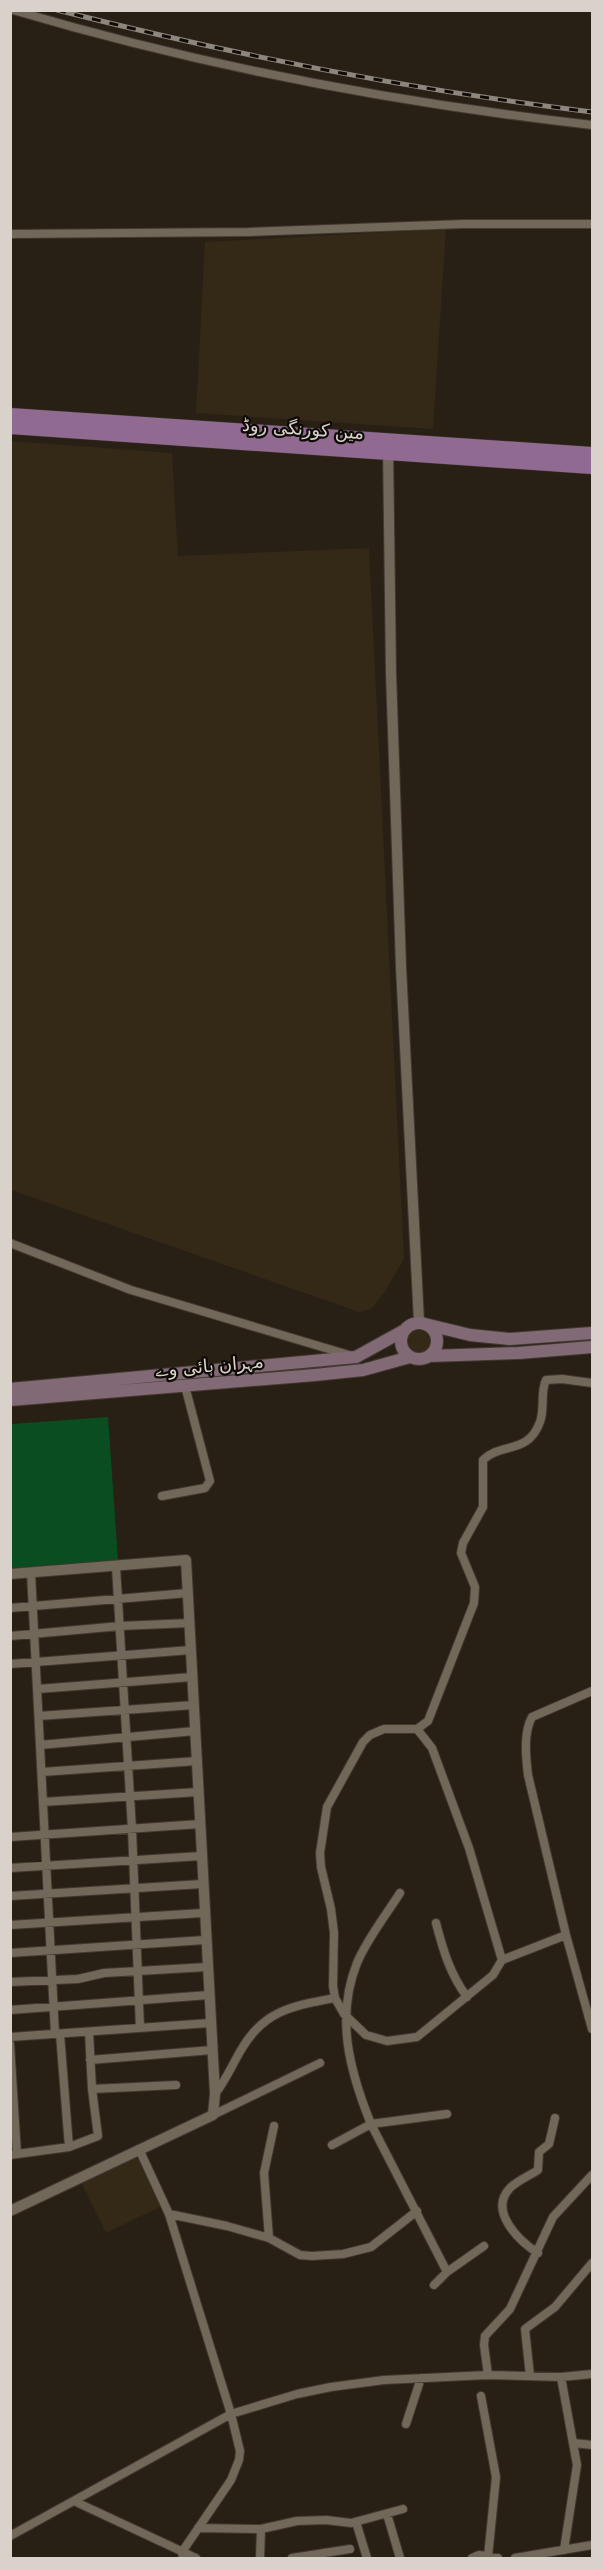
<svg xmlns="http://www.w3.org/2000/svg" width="603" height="2569" viewBox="0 0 603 2569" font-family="'DejaVu Sans','Noto Naskh Arabic',sans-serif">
<rect width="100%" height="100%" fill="#282014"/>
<path fill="#342817" d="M446,229L433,429L196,413L205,242Z
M11,441L172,453L178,556L369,548L404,1259L384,1293L371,1309L359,1312L11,1190Z
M406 1341a13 13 0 1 1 26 0a13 13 0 1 1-26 0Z
M137,2156L162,2206L106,2233L81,2182Z"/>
<path fill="#0a4d20" d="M108,1417L118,1560L11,1568V1424Z"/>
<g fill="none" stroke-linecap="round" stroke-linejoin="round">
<defs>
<path id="minor" d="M13,10C202,66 397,103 592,125
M10,234L249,232L463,224H592
M10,1243L131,1290L349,1355
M162,1496L205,1488L210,1481L185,1386
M116,1567L132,1829L140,2028
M31,1573L55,2034
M10,1608L188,1593
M10,1636L120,1626L189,1623
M10,1664L191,1650
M38,1689L192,1677
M592,1691L532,1717C523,1733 526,1758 528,1775L566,1935L592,2029
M39,1716L194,1705
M417,1729L432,1748L469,1848L502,1960
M40,1745L195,1731
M42,1772L197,1761
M43,1802L198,1792
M10,1837L200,1824
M10,1868L201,1856
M400,1893C386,1915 367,1939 357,1963C335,2018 350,2072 371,2124L447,2272
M10,1896L202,1884
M436,1923C443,1950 450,1974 467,1997
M10,1925L203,1913
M566,1935L502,1960L493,1975L417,2037L387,2041L366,2035L344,2014L335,1998L333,1986L334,1933L331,1909L321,1867L320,1853L327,1807L363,1742L370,1735L384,1729H417L428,1721L474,1603L475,1587L461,1553L463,1543L483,1507V1460C501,1442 528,1455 540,1422C545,1409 540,1392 546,1380L562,1379L592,1383
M10,1953L205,1940
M10,1982L78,1979L104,1973L207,1967
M10,2010L209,1995
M60,2034L69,2147
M10,2037L210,2023
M10,2044L17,2154
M90,2060L212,2050
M92,2089L176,2085
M215,2094C226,2080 232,2065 241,2050C264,2010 293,2006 335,1998
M213,2115L320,2063
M332,2145L371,2124L447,2114
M139,2149L169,2214L231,2414L240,2451L239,2460L231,2480L182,2552L183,2558
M10,2155L69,2147L98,2136L92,2089L89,2032
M169,2214L227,2226L269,2238L300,2255L312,2256L343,2254L371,2247L417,2211
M269,2238L264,2173L274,2126
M538,2253C519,2241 488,2211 510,2188C518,2180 529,2176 538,2170L539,2152L549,2144L555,2118
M434,2285L447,2272L484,2246
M488,2375L484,2345L485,2336L510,2309L553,2217L592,2175
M530,2376L525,2329L555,2307L592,2263
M561,2377L577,2465L564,2550
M481,2396L496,2477L488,2557
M406,2424L421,2378
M574,2443L592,2445
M76,2502L196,2558
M387,2514L400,2558
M356,2522L367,2558
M198,2528L261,2529L297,2521L326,2520L351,2523L403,2509
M10,2536L231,2414L297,2394L331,2387L384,2380L488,2375L561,2377L592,2374
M260,2558L261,2529
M292,2558L350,2549
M472,2558L479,2555L498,2558
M515,2558L592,2545"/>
<path id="tertiary" d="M388,447L391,673L401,967L419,1322
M10,1574L186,1560L215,2094L213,2115L10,2211"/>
<path id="secondary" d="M401 1341a18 18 0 1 1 36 0a18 18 0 1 1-36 0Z
M429,1325L470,1335L510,1339L592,1333
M429,1356L519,1353L592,1347
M10,1389L356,1357L403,1331
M10,1400L315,1375L363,1370L410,1357"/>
<path id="primary" d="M10,415L592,454
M10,427L592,467"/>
</defs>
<use href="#minor" stroke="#413932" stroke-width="10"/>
<use href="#tertiary" stroke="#413932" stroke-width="12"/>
<use href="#secondary" stroke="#413932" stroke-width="14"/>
<use href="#primary" stroke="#413932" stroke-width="15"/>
<use href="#minor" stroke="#72685a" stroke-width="8"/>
<use href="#tertiary" stroke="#72685a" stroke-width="10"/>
<use href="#secondary" stroke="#816975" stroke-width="12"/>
<use href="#primary" stroke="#906a90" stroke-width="14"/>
<defs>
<path id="rail" d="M57,10C234,55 412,90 592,112"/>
</defs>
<use href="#rail" stroke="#8d867d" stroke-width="5"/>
<use href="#rail" stroke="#0e0a06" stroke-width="3" stroke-dasharray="9" stroke-linecap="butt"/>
</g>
<g text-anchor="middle" stroke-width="4.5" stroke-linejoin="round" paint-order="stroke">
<g font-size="18" fill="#d8d2cb" stroke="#0e0a06">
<text transform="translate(303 429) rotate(4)" y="6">مین کورنگی روڈ</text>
<text transform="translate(209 1366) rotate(-5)" y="6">مہران ہائی وے</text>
</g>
</g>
<rect width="603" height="2569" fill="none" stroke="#d8d2cb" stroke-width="24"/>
</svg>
